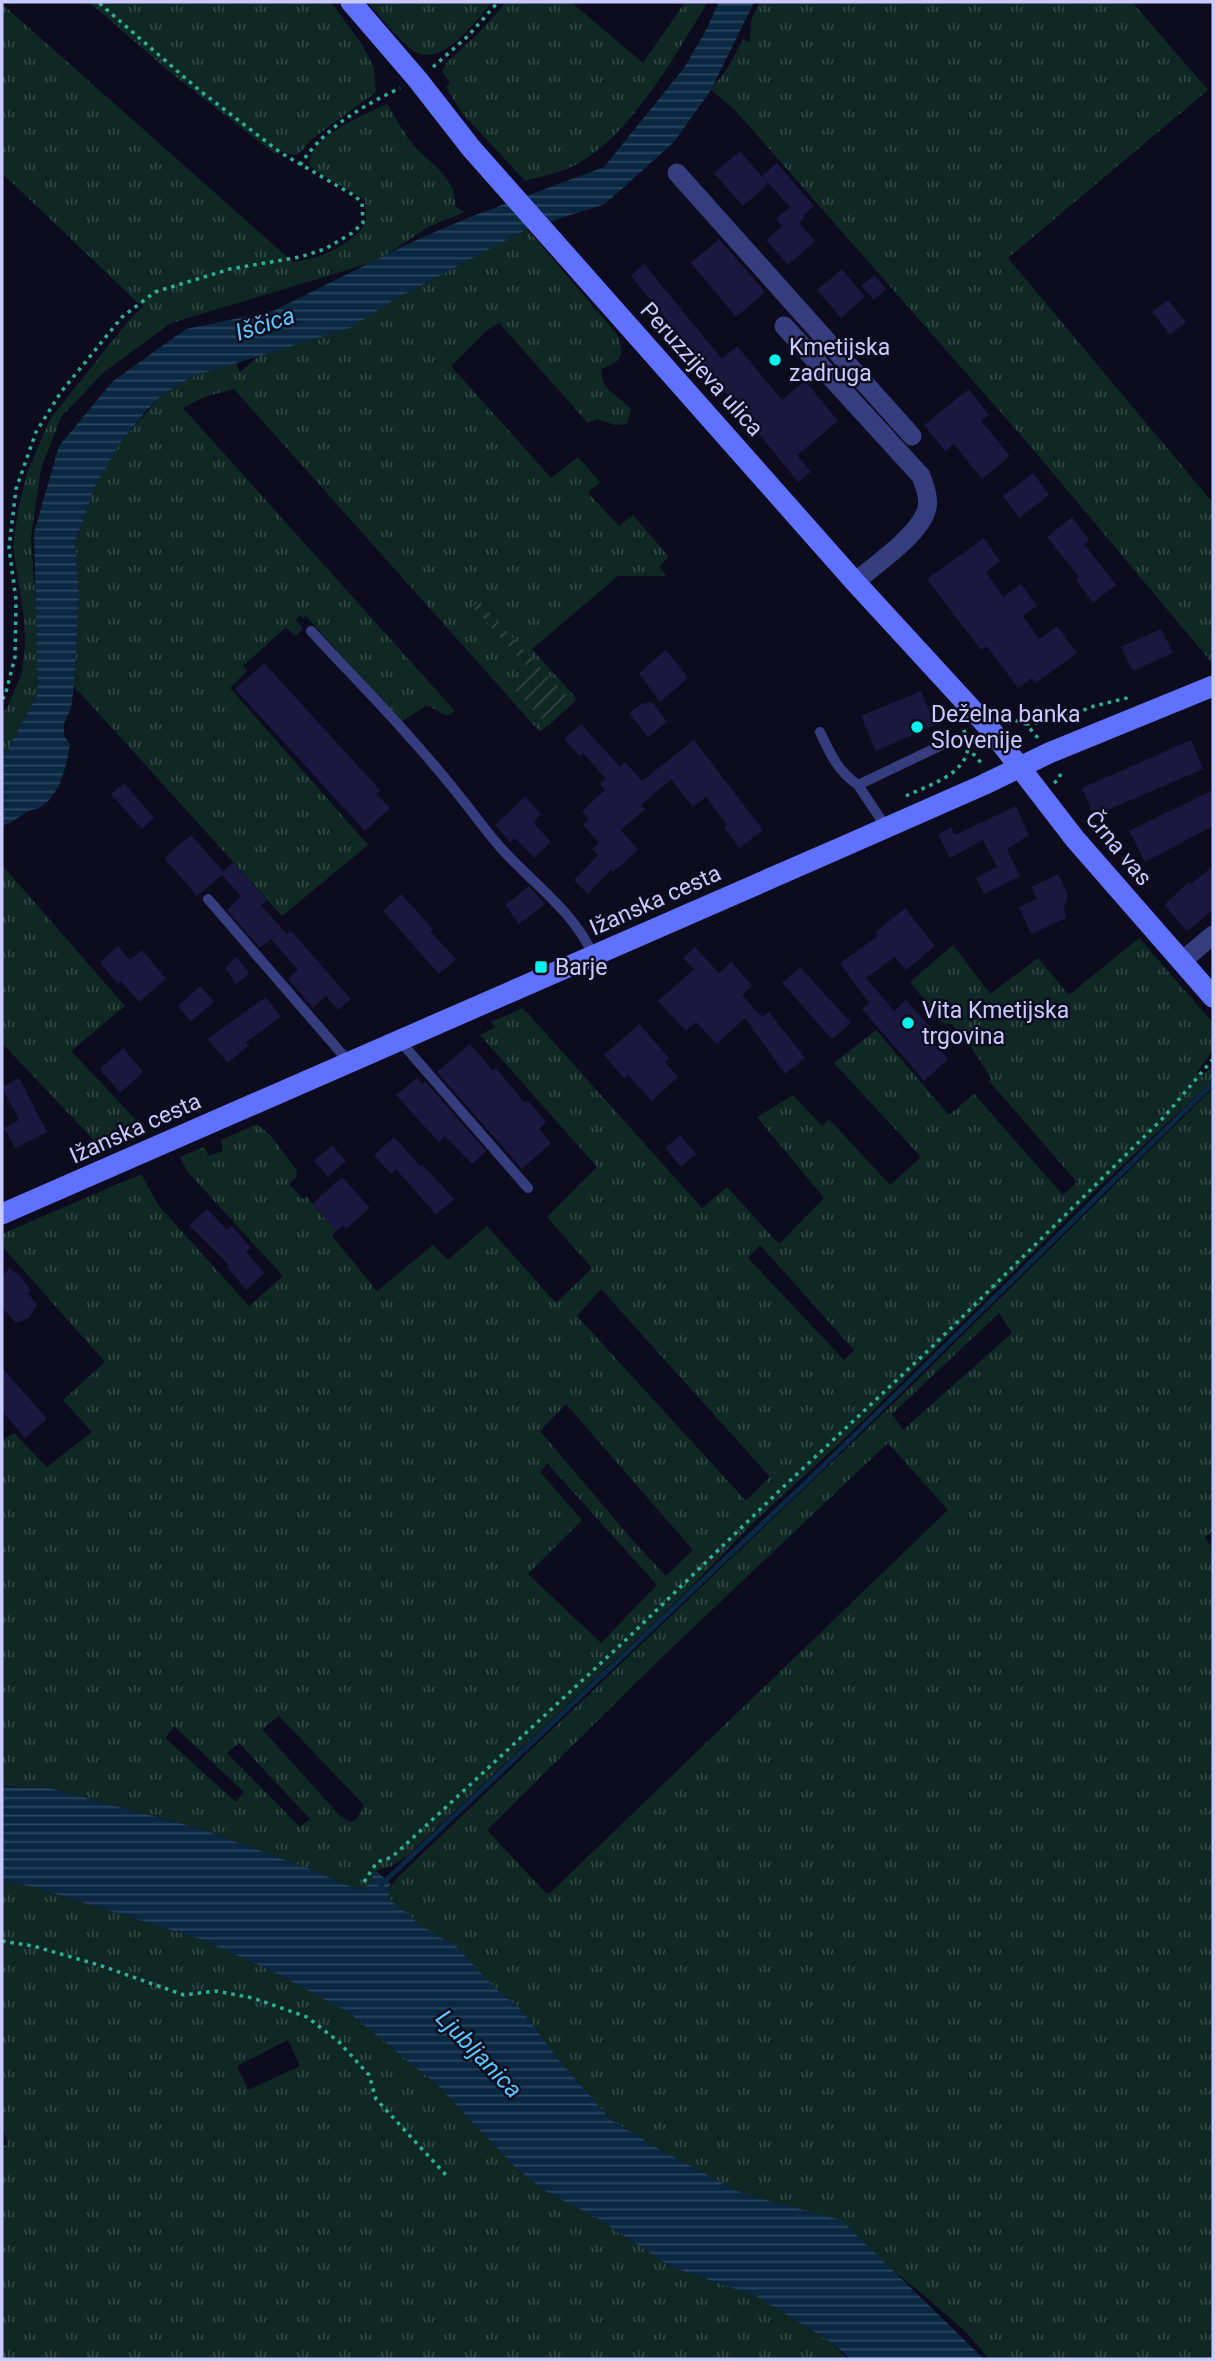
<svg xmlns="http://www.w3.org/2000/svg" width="1215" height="2361" viewBox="0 0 1215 2361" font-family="Roboto,sans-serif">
<defs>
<pattern id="grass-tufts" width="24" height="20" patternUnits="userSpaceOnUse" patternTransform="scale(1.75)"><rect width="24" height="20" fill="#0f2824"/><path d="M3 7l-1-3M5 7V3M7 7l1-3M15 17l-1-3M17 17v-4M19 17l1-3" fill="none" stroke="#314645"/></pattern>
<pattern id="garden-furrows" width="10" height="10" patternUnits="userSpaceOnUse" patternTransform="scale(1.75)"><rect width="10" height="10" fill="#0f2824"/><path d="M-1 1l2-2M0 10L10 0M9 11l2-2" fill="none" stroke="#314645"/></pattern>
<pattern id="water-rules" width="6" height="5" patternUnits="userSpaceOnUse" patternTransform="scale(1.75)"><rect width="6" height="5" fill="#0b2843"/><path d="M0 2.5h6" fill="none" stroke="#2d465f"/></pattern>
</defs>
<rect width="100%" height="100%" fill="#0c0c1e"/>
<path fill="url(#grass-tufts)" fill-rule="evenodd" d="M89,2H331L363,46L374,68L376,92L312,139L301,152L295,155L280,151L275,154L172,74Z
M367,2H492C477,20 443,67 416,52C401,44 381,16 367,2Z
M506,2H571L643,63L685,2H708C674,56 628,143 567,169C554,174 538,177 525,181L462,113L446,87L450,83L442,71L447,62L479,33Z
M759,2H1132L1208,90L1008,258L1213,503V664L1026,441L734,109L711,90L729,66L743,39L750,42L751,21Z
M2,4L293,262C322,258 347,247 366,224L365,200L316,171L310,166C305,138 366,114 387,104C396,118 404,134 415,147C431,164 457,179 455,206L465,212L428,227L377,261L171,323L104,372L61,417L41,469L31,537L38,635V693L2,760V714L7,708L22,673L25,645L24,618L13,547L18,511L27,473L50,419L129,320L144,306L137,302L2,173Z
M527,229L616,333C625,353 624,362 601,369C602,392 617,394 631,409L627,424L615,425L597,419L588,423L499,323L486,331L451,366L551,478L578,457L600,482L588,493L619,526L633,515L669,557L659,566L666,576H618L532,649L577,699L540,732L234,389L204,397L183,408L455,711L447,716L427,705L401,722L306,616L303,618L300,615L296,620L303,629L295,636L286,627L243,666L247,671L230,688L368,845L282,916L74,686L79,596L75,543L99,475L120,443L161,396L191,377L236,363L240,372L260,355L350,328L386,304Z
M2,865L125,1006L71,1051L136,1120L143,1132L103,1150L2,1043Z
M1139,938L1213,1023V1050L1197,1072L1201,1077L1213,1065V1080L1096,1190L843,1440L756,1520L687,1591L407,1856L392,1866L376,1871L367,1887L362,1889L342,1884L321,1873L201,1829L49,1788L2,1786V1441L14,1433L47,1467L92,1432L63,1400L105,1362L2,1246V1234L141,1174L159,1206L249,1306L283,1276L187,1171L180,1157L204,1147L209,1156L223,1151L221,1140L257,1124L271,1136L297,1171L296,1177L289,1184L303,1199L306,1196L336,1231L332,1236L377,1291L433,1245L448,1260L487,1226L556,1303L592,1268L547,1217L597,1167L480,1035L495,1027L491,1022L523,1008L702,1208L727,1187L779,1244L824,1198L757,1117L793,1095L822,1126L829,1119L890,1185L921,1157L834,1063L876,1030L949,1115L974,1094L1063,1195L1077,1182L989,1081L991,1078L968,1042L952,1024H944L910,982L953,945L990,994L1038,958L1069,995ZM760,1245L854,1350L844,1360L748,1258ZM601,1289L770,1477L746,1501L577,1316ZM566,1404L693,1550L666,1576L635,1543L540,1431ZM547,1463L657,1585L601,1643L528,1574L582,1520L540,1472ZM279,1716L364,1805L357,1819L350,1822L340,1816L262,1729ZM174,1726L244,1792L236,1802L165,1738ZM239,1743L310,1819L300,1827L227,1753Z
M1213,1088V1530L1205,1538L1213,1548V2359H989L966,2332L920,2292L887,2266L785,2205L741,2193L661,2150L611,2120L559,2060L520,2008L495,1988L456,1946L420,1925L390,1899L388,1890L399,1876L895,1402ZM999,1313L1012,1333L903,1430L892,1414ZM888,1443L948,1510L549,1894L545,1892L487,1830L658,1661Z
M2,1881L33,1887L200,1939L274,1972L348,2012L436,2084L515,2167L545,2191L597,2218L671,2267L756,2296L832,2343L847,2359H2V2147L8,2144L2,2128ZM288,2040L300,2066L248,2090L237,2066Z"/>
<path fill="url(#garden-furrows)" d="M479,601L573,703L548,726L515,690L533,673L473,607Z"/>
<path fill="url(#water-rules)" d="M719,2H754L711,90L674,142L605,204L527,229L392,301L350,328L191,377L161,396L147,410L120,443L96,484L75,542L79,596L74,686L71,708L64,723V736L70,744C66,766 62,789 45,804C40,809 31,809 25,813C18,818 11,823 2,826V760L38,693L34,532L59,446L113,381L186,329L273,311L412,242L470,217L604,167L684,68L705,32Z
M2,1787L49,1788L201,1829L321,1873L342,1884L362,1889L367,1886L376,1871L391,1884L388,1890L390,1899L420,1925L456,1946L495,1988L520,2008L559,2060L611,2120L661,2150L741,2193L841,2220L984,2359H850L832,2343L756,2296L671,2267L597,2218L545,2191L515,2167L436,2084L348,2012L274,1972L200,1939L33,1887L2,1881Z"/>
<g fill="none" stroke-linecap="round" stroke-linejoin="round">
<path stroke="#0b2843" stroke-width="5" d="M381,1885L815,1474L1213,1083"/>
</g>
<path fill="#1a183f" d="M740,151L768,184L743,206L714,173Z
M777,163L814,206L803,216L805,218L799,223L815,241L788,265L766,240L782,226L776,219L790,207L762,176Z
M719,239L765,292L736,317L691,263Z
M644,264L722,359L737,346L782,400L805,381L838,421L797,455L811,472L798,482L631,276Z
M842,269L865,297L841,318L817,290Z
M874,275L886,289L874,300L861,286Z
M1168,300L1186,322L1170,335L1152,312Z
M969,389L989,415L981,421L1010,456L982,479L954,444L945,451L924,425Z
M1033,473L1049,495L1019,518L1003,496Z
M1072,517L1089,540L1084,544L1116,585L1093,603L1076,580L1079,577L1047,537Z
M984,538L1000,561L986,572L1003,597L1021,584L1037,606L1023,616L1039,639L1057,626L1077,653L1036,683L1032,678L1018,688L987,646L981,650L927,579Z
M1161,629L1173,653L1133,671L1121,647Z
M666,650L688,678L660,702L639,673Z
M264,663L380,790L376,794L390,808L365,831L235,689Z
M921,691L935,725L876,751L861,716Z
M652,702L667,722L648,737L629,713L641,704Z
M581,724L620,767L625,762L642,781L694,740L763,830L739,848L724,827L727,825L706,797L693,807L671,779L641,805L645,809L621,830L638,850L613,872L611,870L588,894L574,880L598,855L592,849L599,843L583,825L589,819L582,811L605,790L600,784L606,779L583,753L580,756L564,739Z
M1191,740L1203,769L1094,816L1082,788Z
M124,783L154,818L142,829L111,794Z
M1213,790V826L1145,862L1129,831Z
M525,797L541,814L533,822L551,842L534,858L515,838L510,842L495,825Z
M1016,806L1029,835L1007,849L1020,876L984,894L976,878L997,867L983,840L950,858L938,835L951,827L955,835Z
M191,835L223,871L233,862L267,900L261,905L287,934L291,931L351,999L338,1010L326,996L313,1008L288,979L298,970L271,939L260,948L227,910L241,896L222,875L197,896L164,858Z
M1213,866V910L1187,931L1165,906L1167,902L1189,882L1191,884Z
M1058,874L1068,895L1064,906L1066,918L1031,934L1019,907L1037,899L1031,887Z
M529,886L545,904L519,924L505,905Z
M401,894L433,929L430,931L456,959L439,974L383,911Z
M905,908L935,946L906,970L895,957L866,978L894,1011L906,1000L932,1029L930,1031L938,1040L934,1043L948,1059L924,1081L862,1009L869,1003L840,963L878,936L875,933Z
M118,946L130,960L142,950L166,979L139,1002L121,981L118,984L100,962Z
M695,947L719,973L731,962L752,986L742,995L762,1017L769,1012L805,1058L785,1074L745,1018L717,1044L696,1022L686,1031L658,1001L694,969L683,958Z
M237,957L249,974L236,984L225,967Z
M800,967L851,1023L832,1039L782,983Z
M200,986L214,1002L191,1021L178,1006Z
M266,997L281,1017L246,1042L249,1045L228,1063L207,1039Z
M639,1024L669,1058L665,1062L678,1077L652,1101L628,1075L624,1078L604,1055Z
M470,1044L493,1071L496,1068L525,1103L528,1101L546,1122L539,1129L551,1143L522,1169L437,1072Z
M123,1048L143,1072L120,1093L100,1069Z
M19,1078L47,1132L15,1148L4,1128L19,1120L2,1087Z
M417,1078L422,1084L425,1081L486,1151L472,1164L445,1136L439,1142L396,1095Z
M680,1135L696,1154L681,1167L665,1148Z
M394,1137L421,1167L423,1165L454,1199L436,1215L396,1169L391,1174L374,1155Z
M332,1145L346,1161L328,1177L314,1161Z
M342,1177L370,1208L346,1229L343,1225L336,1231L312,1204Z
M207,1209L227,1230L232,1226L251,1248L246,1252L265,1273L246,1290L227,1267L229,1265L189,1225Z
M10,1268L22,1278L30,1290L27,1293L37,1304L29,1318L16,1323L2,1308V1276Z
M2,1368L47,1419L25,1438L2,1411Z"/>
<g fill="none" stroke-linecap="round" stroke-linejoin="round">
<path stroke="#2bb197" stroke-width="3.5" stroke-dasharray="3.5 5" stroke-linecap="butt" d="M433,67L468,36L498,2
M300,165C325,127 361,107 400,88
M2,699L5,696L15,657L16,600L9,548L16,489L36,432L61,392L122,317L155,292L230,269L300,257L325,249L352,233L363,223L362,203L355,196L281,153L199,90L98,2
M1008,723L1014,720L1026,724L1038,738
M1026,724L1055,721L1094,706L1131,697
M964,730L968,748L983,765
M1054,783L1059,779L1062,769
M906,796C928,785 964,776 968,748
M364,1882L377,1862L392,1857L458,1796L630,1636L779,1491L935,1344L1164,1117L1213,1059
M2,1941L33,1946L99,1965L184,1995L216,1991L253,1998L307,2017L339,2042L369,2075L376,2099L446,2175"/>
<path stroke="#363d7e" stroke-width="10" d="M311,631C360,684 412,736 457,793C472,811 485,830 500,847C532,883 573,910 593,955
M820,732C831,755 837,770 858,785
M886,827L858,785L944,744
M208,899L349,1062
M400,1041L528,1188"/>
<path stroke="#363d7e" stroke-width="19" d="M677,173L912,436
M784,326L921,476C925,487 929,497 927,508C921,534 875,565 855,582
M1182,961L1213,935"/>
<path stroke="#6071ff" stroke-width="21" d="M351,2L418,80L471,148L855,582L991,730L1075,839L1213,997
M2,1214L840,848L983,785L1049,753L1213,686"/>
</g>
<g fill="#00f4ec" stroke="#0c0c1e" stroke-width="2.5">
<circle cx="775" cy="360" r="7"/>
<circle cx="917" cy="727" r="7"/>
<rect x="534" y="960" width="14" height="14" rx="3.5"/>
<circle cx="908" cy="1023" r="7"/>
</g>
<g text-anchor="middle" stroke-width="5" stroke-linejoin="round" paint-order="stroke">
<g font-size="23" fill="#c9caff" stroke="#0c0c1e" text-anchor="start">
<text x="789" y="355">Kmetijska<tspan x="789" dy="26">zadruga</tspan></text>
<text x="931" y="722">Deželna banka<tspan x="931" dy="26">Slovenije</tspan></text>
<text x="555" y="975">Barje</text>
<text x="922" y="1018">Vita Kmetijska<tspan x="922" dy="26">trgovina</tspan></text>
</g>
<g font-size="23" fill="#c9caff" stroke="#0c0c1e">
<text transform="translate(702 369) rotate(48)" y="8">Peruzzijeva ulica</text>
<text transform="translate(1119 848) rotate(50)" y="8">Črna vas</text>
<text transform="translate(655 900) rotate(-24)" y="8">Ižanska cesta</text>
<text transform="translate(135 1128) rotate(-24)" y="8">Ižanska cesta</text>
</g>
<g font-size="24" font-style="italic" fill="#57c8ff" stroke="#0c0c1e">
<text transform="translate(265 324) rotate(-18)" y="8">Iščica</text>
<text transform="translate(479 2054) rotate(46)" y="8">Ljubljanica</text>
</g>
</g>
<rect width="1215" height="2361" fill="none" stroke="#c9caff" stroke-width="7"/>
</svg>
